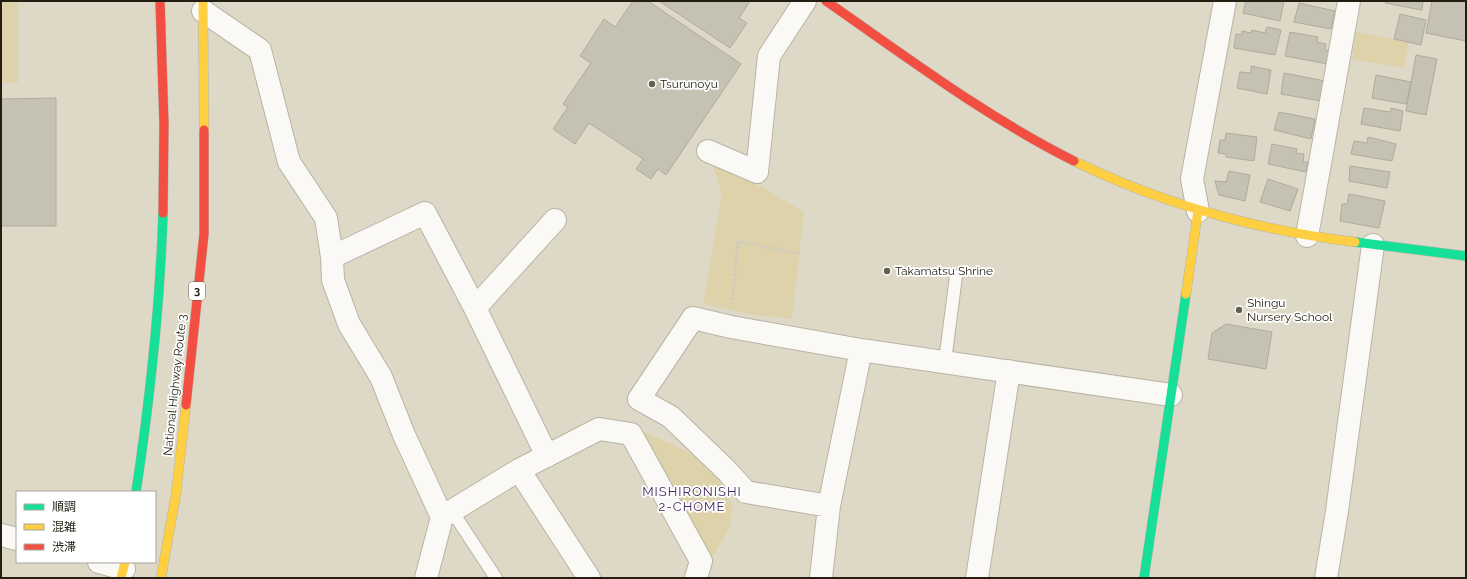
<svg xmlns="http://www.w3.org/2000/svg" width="1467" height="579" viewBox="0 0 1467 579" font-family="Raleway,'Noto Sans JP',sans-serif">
<rect width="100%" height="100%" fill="#ded9c6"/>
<path fill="#ddd2aa" d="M1,1H18V83H1Z
M1356,32L1408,42L1404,68L1352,59Z
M712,164L767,190L804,212L792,319L750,314L703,304L722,193Z
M640,430L689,452L719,480L733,507L729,530L710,560Z"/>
<path fill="#c6c2b3" stroke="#afab9c" d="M633,1H648L741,64L666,175L658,169L651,179L636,169L643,159L589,123L575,144L553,129L568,107L563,104L591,63L580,56L604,19L615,27Z
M659,1H750L739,18L747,23L730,48Z
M1246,1H1284L1280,21L1243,13Z
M1386,1H1423L1422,10L1385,3Z
M1432,1H1466V41L1426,33Z
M1299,3L1335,11L1331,29L1294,22Z
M1400,14L1426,20L1421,45L1394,39Z
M1267,27L1281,30L1275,55L1234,48L1236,34L1242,35V31L1251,33L1252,30L1265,33Z
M1290,32L1318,37L1317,42L1326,44L1325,50L1331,51L1328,64L1285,56Z
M1416,55L1437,59L1426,115L1406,111Z
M1251,66L1271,70L1267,94L1237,88L1240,72L1251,73Z
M1284,73L1325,81L1321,101L1281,94Z
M1376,75L1411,82L1406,104L1372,98Z
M56,98V226H1V99Z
M1364,108L1390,112L1391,108L1403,111L1400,131L1361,124Z
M1279,112L1315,119L1311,139L1274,130Z
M1226,133L1257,137L1254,161L1226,157V154L1218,153L1220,140H1225Z
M1368,137L1396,144L1392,161L1351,154L1354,141L1367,143Z
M1272,144L1297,149L1296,153L1304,154L1303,162H1308L1306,172L1268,164Z
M1350,166L1390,172L1387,188L1349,181Z
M1229,171L1250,175L1245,201L1219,195L1215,181L1226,182Z
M1268,179L1298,189L1290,211L1260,202Z
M1349,194L1385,201L1379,228L1340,221L1342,204H1347Z
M1226,324L1272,332L1266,369L1208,359L1212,333Z"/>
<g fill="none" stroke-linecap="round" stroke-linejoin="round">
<defs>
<path id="lane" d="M945,361L956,276
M452,511L496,578"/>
<path id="street" d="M203,11L260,50L289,162L326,218L332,257
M708,151L757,172L769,56L805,1
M1198,211L1192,179L1225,1
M1307,236L1349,1
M475,308L555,220
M519,470L589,578
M829,506L746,492L727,471L671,417L639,399L693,318L731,327L861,350L1171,395
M442,517L404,435L381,377L349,324L333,280L332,257L425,213L475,308L547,456
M1,535L17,539
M99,562L124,569
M426,578L442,517L519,470L599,429L631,434L701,561L696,578
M821,578L829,506L861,350
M977,578L1009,371
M1326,578L1337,511L1373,245"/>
<path id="fast" d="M1355,242L1466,256
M136,492C150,399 160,307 163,213
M1144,578L1186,294"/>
<path id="slow" d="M203,1L204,130
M1074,161C1164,205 1256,230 1355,242
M1186,294L1198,211
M121,578L125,562
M161,578L176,494L186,405"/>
<path id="jam" d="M160,1L164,124L163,213
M826,1C907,57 986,117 1074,161
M186,405L204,234V130"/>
</defs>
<use href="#lane" stroke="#b8b4a5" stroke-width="14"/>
<use href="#street" stroke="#b8b4a5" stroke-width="24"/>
<use href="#fast" stroke="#b8b4a5" stroke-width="10"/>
<use href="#slow" stroke="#b8b4a5" stroke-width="10"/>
<use href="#jam" stroke="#b8b4a5" stroke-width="10"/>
<path stroke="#cac9c3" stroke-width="2.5" stroke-dasharray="2 2" stroke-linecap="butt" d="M915,268L938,273
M732,304L738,241L801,254"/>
<use href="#lane" stroke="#faf9f6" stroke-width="12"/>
<use href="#street" stroke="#faf9f6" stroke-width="22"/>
<use href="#fast" stroke="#16e098" stroke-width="9"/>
<use href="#slow" stroke="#ffcf43" stroke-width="9"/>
<use href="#jam" stroke="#f24e42" stroke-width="9"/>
</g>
<g fill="#645f50" stroke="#fff" stroke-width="1.5">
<circle cx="652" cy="84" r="4"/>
<circle cx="887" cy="271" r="4"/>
<circle cx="1239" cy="310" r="4"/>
</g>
<g text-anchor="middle" stroke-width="3.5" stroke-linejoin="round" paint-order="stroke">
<rect fill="#fff" stroke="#646258" stroke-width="1" x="189" y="282" width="16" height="18" rx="3"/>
<g font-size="11" font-weight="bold" fill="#221e11">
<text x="197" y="295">3</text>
</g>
<g font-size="12" fill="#221e11" stroke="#fff" text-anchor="start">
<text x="660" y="88">Tsurunoyu</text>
<text x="895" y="275">Takamatsu Shrine</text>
<text x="1247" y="307">Shingu<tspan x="1247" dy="14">Nursery School</tspan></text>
</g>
<g font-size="12" fill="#221e11" stroke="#fff">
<text transform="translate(175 385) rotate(-84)" y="4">National Highway Route 3</text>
</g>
<g font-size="13" letter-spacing="1" fill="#442861" stroke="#fff">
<text x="692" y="496">MISHIRONISHI<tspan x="692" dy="15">2-CHOME</tspan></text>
</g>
</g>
<rect width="1467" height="579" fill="none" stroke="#221e11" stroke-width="4"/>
<rect x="16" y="491" width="140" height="72" fill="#ffffff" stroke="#a7a5a0"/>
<rect x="24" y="504" width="20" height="6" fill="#16e098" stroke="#a7a5a0"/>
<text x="52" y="511" font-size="12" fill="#221e11">順調</text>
<rect x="24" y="524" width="20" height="6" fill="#ffcf43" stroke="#a7a5a0"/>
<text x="52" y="531" font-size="12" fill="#221e11">混雑</text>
<rect x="24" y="544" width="20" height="6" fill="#f24e42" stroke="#a7a5a0"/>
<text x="52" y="551" font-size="12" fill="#221e11">渋滞</text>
</svg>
